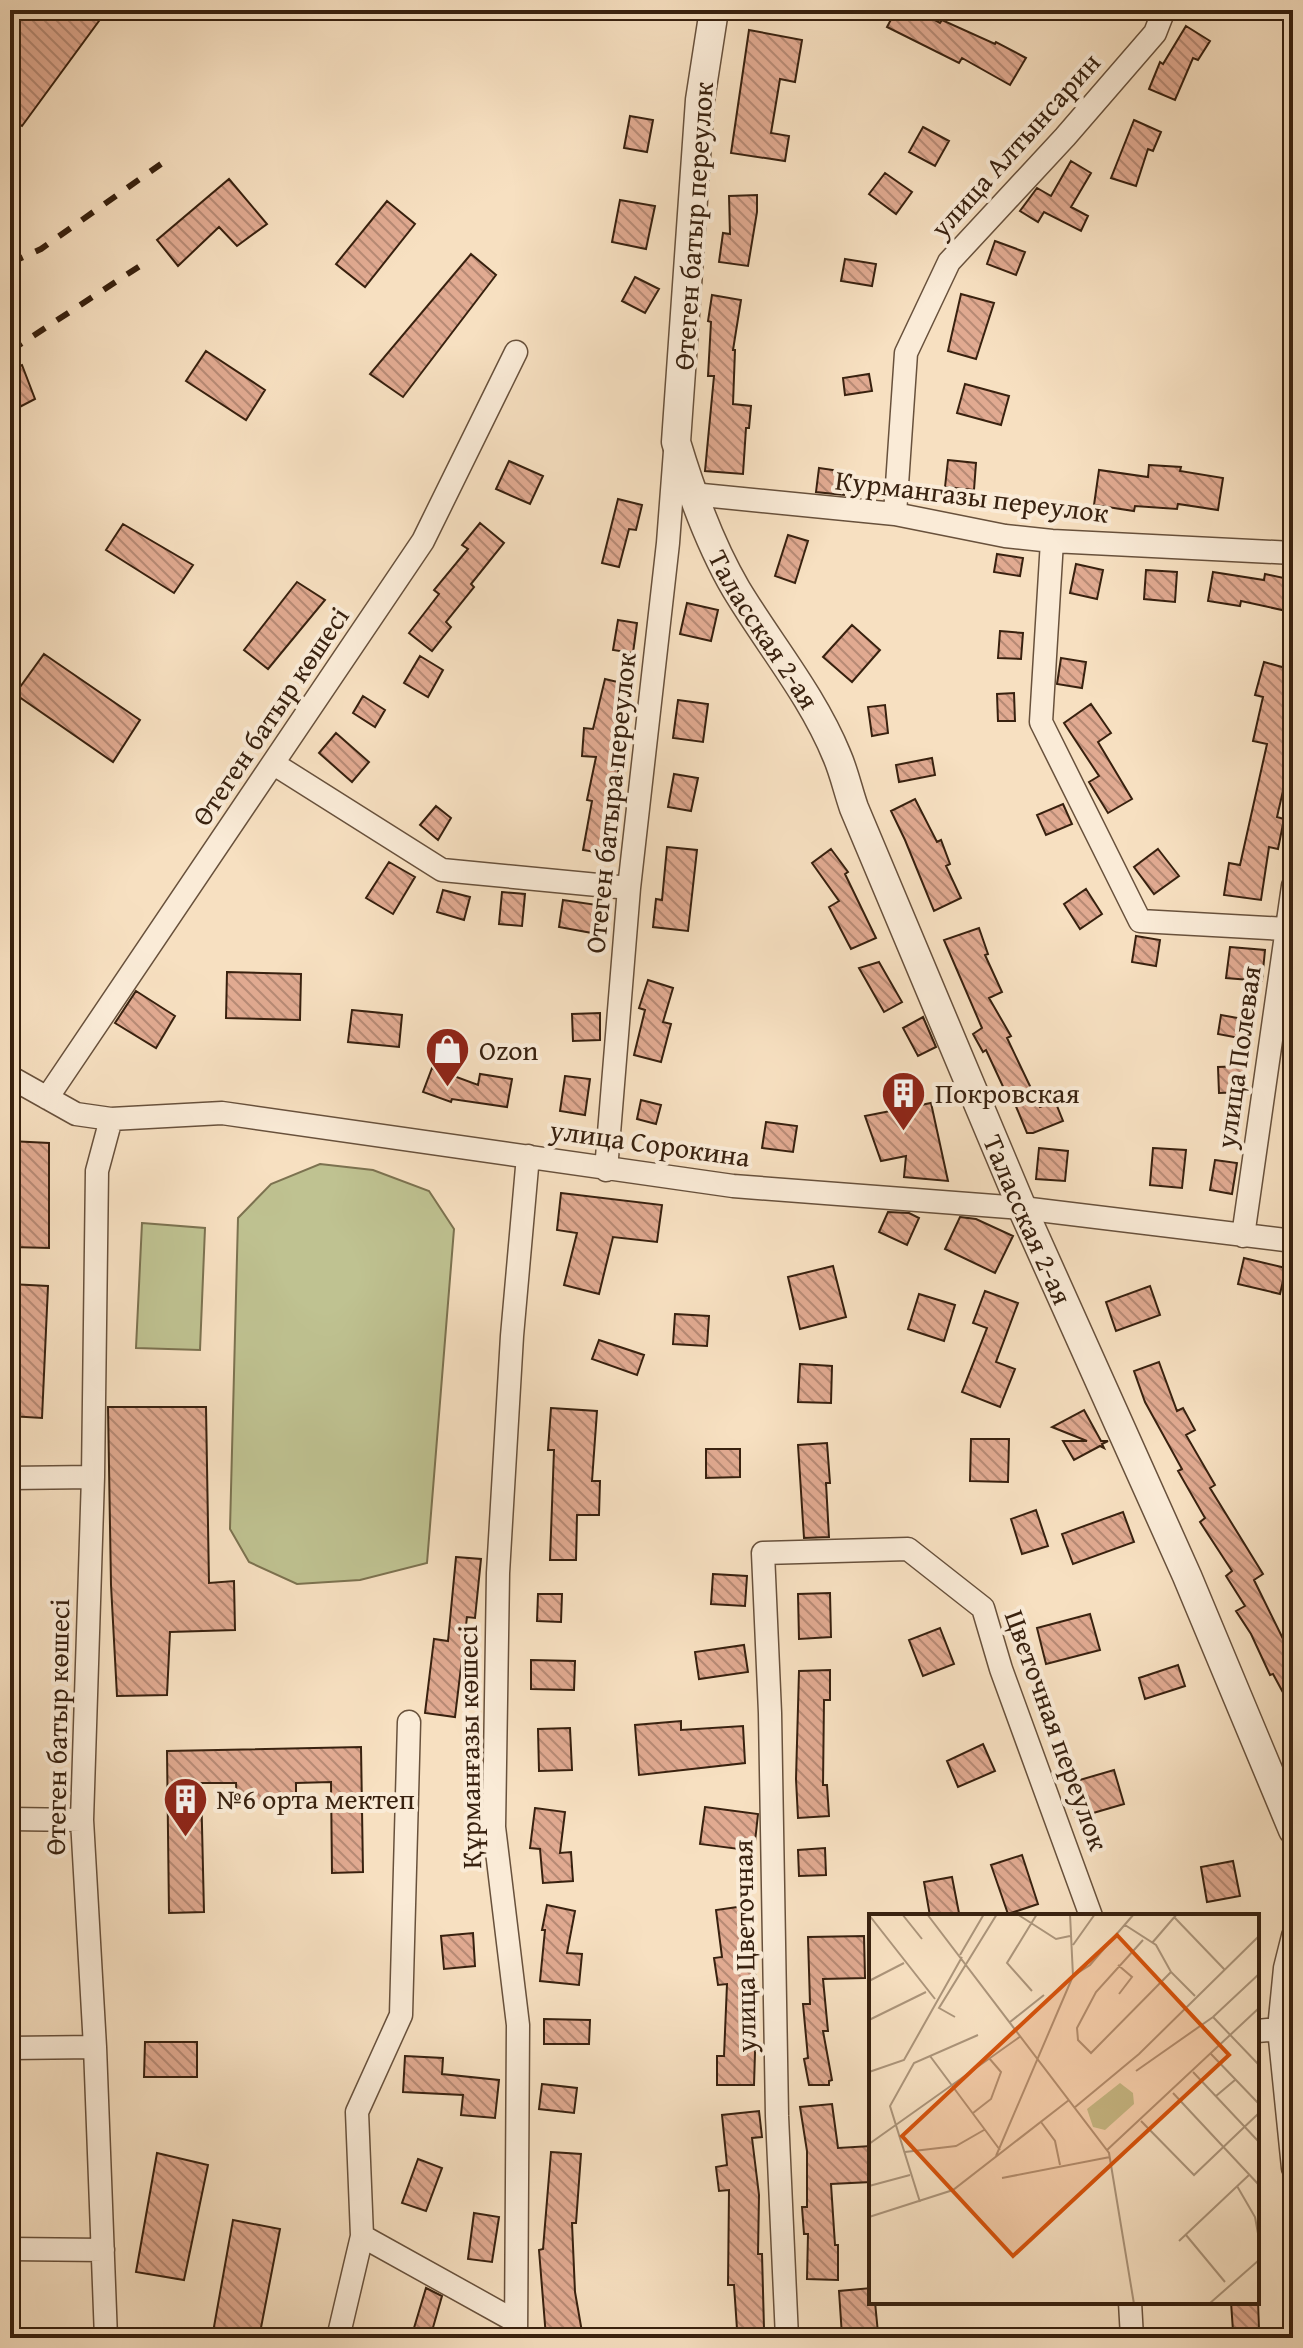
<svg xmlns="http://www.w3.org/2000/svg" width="1303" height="2348" viewBox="0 0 1303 2348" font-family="'Gentium Book Plus',serif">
<defs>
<pattern id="building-back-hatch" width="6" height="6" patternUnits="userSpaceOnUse" patternTransform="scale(2)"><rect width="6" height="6" fill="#e1aa91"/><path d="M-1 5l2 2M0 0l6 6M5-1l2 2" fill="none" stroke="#b78a75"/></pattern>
</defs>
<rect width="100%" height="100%" fill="#f7e0c1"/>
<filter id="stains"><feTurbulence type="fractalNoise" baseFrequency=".0025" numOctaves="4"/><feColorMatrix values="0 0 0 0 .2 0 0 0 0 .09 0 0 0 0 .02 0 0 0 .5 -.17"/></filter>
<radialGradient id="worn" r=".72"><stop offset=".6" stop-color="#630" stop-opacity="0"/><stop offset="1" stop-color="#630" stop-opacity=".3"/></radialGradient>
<path fill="#bfc291" stroke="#7c7250" stroke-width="2" d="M320,1164L373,1170L429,1191L454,1229L427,1563L360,1580L297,1584L249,1562L230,1529L238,1218L271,1184Z
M142,1223L205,1228L200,1350L136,1348Z"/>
<path fill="url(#building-back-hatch)" stroke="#38210f" stroke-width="2" d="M10,10H107L22,126L10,118Z
M896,10H916L940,23L942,20L995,44L996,42L1026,58L1010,85L962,58L959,63L887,27Z
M1186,26L1210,41L1198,60L1193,58L1175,100L1149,89L1160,62L1163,64Z
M749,30L802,40L795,82L780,79L771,133L789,136L785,161L731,153Z
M630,116L653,120L647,152L624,148Z
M1134,120L1161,132L1153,151L1148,149L1136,186L1111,178Z
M923,127L949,141L935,166L909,152Z
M1071,161L1091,173L1071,207L1088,216L1081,231L1044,212L1038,222L1020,211L1037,188L1051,196Z
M885,173L912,192L896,214L869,194Z
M229,179L267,224L237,246L219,227L178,266L157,240Z
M757,195V212L748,266L719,262L723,233L730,234L729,196Z
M620,200L655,206L646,249L612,242Z
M387,201L415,224L365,287L336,264Z
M995,241L1025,252L1016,275L987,264Z
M471,254L496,275L403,397L370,374Z
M845,259L876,264L872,286L841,281Z
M635,277L659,289L645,313L622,301Z
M961,294L994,303L976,359L948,351Z
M712,295L741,300L733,350H735L733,404L751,406L749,428H746L743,474L705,471L714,376H708L711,322L708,321Z
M206,351L265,390L246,420L186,381Z
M22,365L35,399L10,412V370Z
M869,374L872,391L845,395L843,378Z
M965,384L1009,396L1001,425L957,413Z
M948,460L976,463L974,490L945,487Z
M509,461L543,476L530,504L496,489Z
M1149,465L1181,467L1180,471L1223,478L1218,510L1178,504L1177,509L1135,506L1134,511L1094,505L1099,470L1148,477Z
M819,468L847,472L844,495L816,492Z
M618,499L642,505L636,530L629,529L619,567L602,563Z
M480,523L504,543L471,584L474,587L446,622L451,627L432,651L409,633L439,594L434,590L468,549L462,545Z
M123,524L193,565L174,593L106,550Z
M788,535L808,541L795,583L775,576Z
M997,554L1023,558L1020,576L994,572Z
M1076,564L1103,570L1097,599L1070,593Z
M1146,570L1177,572L1175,602L1144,599Z
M1213,572L1264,580L1265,574L1293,580L1291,612L1241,601L1240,606L1208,601Z
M297,582L325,600L268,669L244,650Z
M687,603L718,610L711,641L680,634Z
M618,620L637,623L633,653L613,650Z
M852,625L880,650L852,682L823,657Z
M1000,631L1023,633L1021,659L998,658Z
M44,654L140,720L113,762L15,694Z
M420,656L443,670L428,697L404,683Z
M1061,658L1086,662L1082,688L1057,684Z
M1264,662L1293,670V686L1284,720L1293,721V729L1284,769H1288L1277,817L1284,819L1278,849L1269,847L1261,900L1224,895L1229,863L1240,865L1267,744L1253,741L1263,697L1255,695Z
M605,679L630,685L622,715L618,773L620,774L610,823H614L608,854L583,850L592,801L587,800L596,757L582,756L584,728L593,729Z
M1014,693L1015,721H998L997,694Z
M363,696L385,710L375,727L353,713Z
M678,700L708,704L703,742L673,738Z
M1091,704L1111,733L1098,742L1132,799L1108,813L1089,782L1099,776L1064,723Z
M885,705L888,733L872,736L868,707Z
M336,733L369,762L352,782L319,753Z
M932,758L935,775L899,782L896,765Z
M674,774L698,778L691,811L668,807Z
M915,799L937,842L941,840L950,864L946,866L961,898L934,911L905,840L891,811Z
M1063,804L1072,824L1046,835L1037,815Z
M436,806L451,818L438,840L420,825Z
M667,847L697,850L688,931L653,927L656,899L662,900Z
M831,849L848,872L845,874L876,938L851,949L829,907L839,901L812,863Z
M1158,849L1179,876L1154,894L1134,867Z
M389,862L415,877L393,914L366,898Z
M1086,889L1102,914L1080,929L1064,904Z
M443,890L470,897L464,920L437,912Z
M502,892L525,894L522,926L499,924Z
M563,900L597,905L592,933L559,927Z
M979,928L988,954L985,955L1002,992L989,998L1011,1036L1007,1038L1040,1107L1055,1101L1063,1121L1033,1133H1027L1010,1092L1006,1093L986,1050L983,1052L973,1034L982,1028L944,940Z
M1136,936L1160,940L1156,966L1132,962Z
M1230,947L1265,950L1262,981L1226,978Z
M879,962L902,1002L884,1012L859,968Z
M227,972L301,974L300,1020L226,1018Z
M648,980L673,988L663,1022L671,1024L661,1062L634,1055L645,1010L639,1008Z
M136,991L175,1016L156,1048L115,1023Z
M352,1010L402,1015L399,1047L348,1042Z
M600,1013V1040L573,1041L572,1014Z
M1221,1015L1254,1021L1250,1040L1218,1034Z
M923,1017L936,1047L918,1056L903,1028Z
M1244,1066L1246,1092L1219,1093L1218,1067Z
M432,1068L478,1085L480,1074L512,1079L507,1107L452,1099L451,1102L423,1092Z
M565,1076L590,1079L585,1115L560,1111Z
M641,1100L661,1105L656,1124L637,1119Z
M931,1103L948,1181L904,1177L906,1156L881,1161L865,1116Z
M766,1122L797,1126L793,1152L762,1148Z
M10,1141L49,1143V1248L12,1247Z
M1039,1148L1068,1151L1065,1181L1036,1179Z
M1153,1148L1186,1150L1182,1188L1150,1185Z
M1215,1160L1237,1163L1232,1194L1210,1190Z
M561,1193L662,1205L657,1242L613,1237L599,1294L564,1285L577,1233L557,1230Z
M888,1212L909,1213L919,1218L907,1245L879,1232Z
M960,1217L976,1219L1013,1236L995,1273L945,1249Z
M1244,1258L1286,1268L1280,1294L1238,1284Z
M833,1266L846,1317L800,1329L788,1277Z
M10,1284L48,1286L42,1418L10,1416Z
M1150,1286L1160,1315L1116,1331L1106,1302Z
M985,1291L1018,1303L996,1362L1015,1369L1000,1407L962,1392L987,1328L973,1323Z
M919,1294L955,1305L944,1341L908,1329Z
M675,1314L709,1316L707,1346L673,1344Z
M599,1340L644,1355L637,1375L592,1359Z
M1159,1362L1177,1411L1183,1408L1195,1430L1186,1435L1215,1485L1210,1488L1263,1574L1254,1580L1293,1659V1711L1273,1674L1270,1675L1251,1634L1236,1611L1245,1606L1226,1576L1232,1571L1200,1522L1205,1518L1178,1471L1182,1469L1145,1402L1134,1371Z
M800,1364L832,1366L831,1403L798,1402Z
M108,1407H206L209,1583L234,1581L235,1630L170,1632L167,1695L117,1696L111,1585Z
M551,1408L597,1411L592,1481H600L599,1515H577L576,1560H550L554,1450H548Z
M1084,1410L1101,1441H1108L1102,1444L1104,1448L1100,1446L1074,1460L1063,1441H1087L1052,1427Z
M971,1439H1009L1008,1482L970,1481Z
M827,1443L830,1483H826L829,1537L804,1538L798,1445Z
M706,1449H740V1477L706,1478Z
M1036,1510L1048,1546L1022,1554L1011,1519Z
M1123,1512L1134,1542L1073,1564L1062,1534Z
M456,1557L481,1559L475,1618L467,1617L455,1717L425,1713L434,1639L448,1641Z
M713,1574L747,1576L745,1606L711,1604Z
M830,1593L831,1637L799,1639L798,1594Z
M538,1594H562L561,1622L537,1621Z
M1090,1614L1100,1650L1046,1664L1037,1628Z
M940,1628L954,1664L923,1676L909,1640Z
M744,1645L748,1672L699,1679L695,1652Z
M531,1660L575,1661L574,1690L531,1689Z
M1178,1665L1185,1686L1145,1699L1139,1678Z
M830,1670V1700H824L823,1785H827L829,1816L798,1818L796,1779L799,1671Z
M681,1721V1730L743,1726L745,1763L639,1775L635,1725Z
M570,1728L572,1770L539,1771L538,1729Z
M983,1744L995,1771L958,1787L947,1761Z
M361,1747L363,1872L332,1873L331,1782L296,1783V1802L237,1803L236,1783H201L204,1912L169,1913L167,1751Z
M1114,1770L1124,1804L1076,1818L1066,1784Z
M705,1807L758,1814L754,1851L700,1844Z
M535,1808L565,1812L560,1853L571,1852L573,1881L543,1883L540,1849L530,1848Z
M825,1848L826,1875L799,1876L798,1850Z
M1022,1855L1038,1904L1008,1914L991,1865Z
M1233,1861L1240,1896L1207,1902L1201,1867Z
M952,1877L959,1913L930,1916L924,1882Z
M547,1905L575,1911L567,1953L582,1954L579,1985L540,1981L545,1930H542Z
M752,1905L756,1935L750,1936L757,1988L754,2085H717V2056H724L727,1984L718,1985L714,1958L722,1957L716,1910Z
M473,1933L475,1966L444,1969L441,1936Z
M864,1936L865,1978L823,1979L828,2031H823L832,2080L829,2081V2085H809L804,2059L808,2058L803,2004H810L808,1937Z
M544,2019L590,2020L589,2044H544Z
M145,2042H197V2077H144Z
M405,2056L443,2058L442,2074L499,2080L495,2118L461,2115L463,2095L403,2092Z
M542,2084L577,2088L574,2113L539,2109Z
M832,2104L838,2148L871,2146V2182L831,2184L835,2245H838V2280L807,2279L808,2234H804L802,2207H807V2151L800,2107Z
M759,2111L762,2137L752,2138L759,2195L758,2254H762L764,2328L737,2329L734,2285H728L729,2190L719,2191L716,2167L727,2165L722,2115Z
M551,2152L581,2154L576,2223H572L575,2292L582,2332L546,2337L539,2250L543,2249Z
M157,2153L208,2165L184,2280L136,2272Z
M418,2159L442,2168L426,2211L402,2203Z
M474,2213L499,2217L492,2262L468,2259Z
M233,2220L280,2229L259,2338H212Z
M426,2288L442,2296L430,2338H411Z
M871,2288V2302H875L878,2333L842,2336L839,2291Z
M1231,2302H1258L1259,2329L1233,2331Z"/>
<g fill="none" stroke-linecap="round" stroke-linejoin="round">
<defs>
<path id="minor" d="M692,494L895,514L1005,536L1052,541L1293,553
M895,514L906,353L949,262L1065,137L1155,33L1164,10
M1052,541L1041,722L1140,921L1286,929
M274,764L442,870L629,888
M10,1077L76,1114L111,1119L222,1113L733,1186L1022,1208L1293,1241
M47,1098L423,541L516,352
M606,1170L629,888L668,543L675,451
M1243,1236L1293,886
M10,1478L93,1477
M10,1819L82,1820
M1293,1936L1285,1968L1279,2029L1293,2168
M1257,2031L1279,2029
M10,2048L95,2047
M362,2236L515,2321
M10,2249L103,2250
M1130,2302L1132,2338
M106,2338L95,2047L82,1820L93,1477L97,1171L111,1119
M338,2338L362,2236L357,2112L401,2015L409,1722
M516,2338L518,2025L494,1827L498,1573L512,1336L528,1156
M787,2338L777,2116L770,1713L763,1553L908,1549L983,1608L1001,1669L1091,1916"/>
<g id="tertiary">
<path id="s1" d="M714,10L700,100L676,442C691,492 709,543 736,589C769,644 812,695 837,756C844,772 848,791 854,808L1022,1208L1187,1576L1293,1830"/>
</g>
</defs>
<use href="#minor" stroke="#68513c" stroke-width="25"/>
<use href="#tertiary" stroke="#68513c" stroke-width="31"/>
<use href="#minor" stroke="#faebd7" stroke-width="22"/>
<use href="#tertiary" stroke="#faebd7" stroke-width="28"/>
<path stroke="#38210f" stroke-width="6" stroke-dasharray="14 14" stroke-linecap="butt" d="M10,263L41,249L161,164
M10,351L149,260"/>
</g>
<defs>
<symbol id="shop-pin" viewBox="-11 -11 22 30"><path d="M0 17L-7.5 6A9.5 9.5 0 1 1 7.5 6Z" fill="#8f2418" stroke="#faebd7"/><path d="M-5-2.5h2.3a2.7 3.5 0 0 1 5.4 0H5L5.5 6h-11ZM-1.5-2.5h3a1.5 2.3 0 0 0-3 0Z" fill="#fff"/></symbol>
<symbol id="building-pin" viewBox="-11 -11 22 30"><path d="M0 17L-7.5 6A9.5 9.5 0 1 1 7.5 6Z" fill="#8f2418" stroke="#faebd7"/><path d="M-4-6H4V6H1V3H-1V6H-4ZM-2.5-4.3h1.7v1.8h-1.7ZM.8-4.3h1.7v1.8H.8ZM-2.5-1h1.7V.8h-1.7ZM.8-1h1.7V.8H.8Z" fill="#fff"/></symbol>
</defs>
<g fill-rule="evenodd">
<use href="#shop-pin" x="422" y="1024" width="51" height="69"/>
<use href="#building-pin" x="878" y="1068" width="51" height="69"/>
<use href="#building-pin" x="160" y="1774" width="51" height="69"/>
</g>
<g text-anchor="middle" stroke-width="8" stroke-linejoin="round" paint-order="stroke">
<g font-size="28" fill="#38210f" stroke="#faebd7">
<text transform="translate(1015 145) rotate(-48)" y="10">улица Алтынсарин</text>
<text transform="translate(693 226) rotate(-86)" y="10">Өтеген батыр переулок</text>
<text transform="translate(972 496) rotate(7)" y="10">Курмангазы переулок</text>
<text dy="10" stroke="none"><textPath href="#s1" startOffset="642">Таласская 2-ая</textPath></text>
<text transform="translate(270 716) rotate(-56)" y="10">Өтеген батыр көшесі</text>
<text transform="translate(610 803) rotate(-84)" y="10">Отеген батыра переулок</text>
<text transform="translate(1238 1057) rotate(-82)" y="10">улица Полевая</text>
<text transform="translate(650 1143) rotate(8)" y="10">улица Сорокина</text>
<text dy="10" stroke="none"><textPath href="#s1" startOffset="1290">Таласская 2-ая</textPath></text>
<text transform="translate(57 1727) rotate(-89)" y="10">Өтеген батыр көшесі</text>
<text transform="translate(1057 1730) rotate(70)" y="10">Цветочная переулок</text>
<text transform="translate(469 1747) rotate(-91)" y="10">Құрманғазы көшесі</text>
<text transform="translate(744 1946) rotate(-91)" y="10">улица Цветочная</text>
</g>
<g font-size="28" fill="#38210f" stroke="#faebd7" text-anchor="start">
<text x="479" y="1060">Ozon</text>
<text x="935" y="1103">Покровская</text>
<text x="216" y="1809">№6 орта мектеп</text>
</g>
</g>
<g transform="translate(869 1914)">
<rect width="390" height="390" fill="#f7e0c1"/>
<path d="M251,169L264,179L265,190L236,216L224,213L218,195Z" fill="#bfc291"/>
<path fill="none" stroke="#ab947a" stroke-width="2" d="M33,0L53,25M58,0L240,239L265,390M148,0L187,25L201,22M0,1L66,85M306,4L355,55M256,11L287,31L302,58L326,82M274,26L227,78L208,114L209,126L222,139L302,58M283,29L308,0M204,31L226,0M91,41L115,0M249,51L263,63L250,80M204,62L221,51L265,0M0,67L35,49M163,77L138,49L168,0M86,103L70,94L128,0M344,103L390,151M0,106L57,78M141,108L175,81M342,140L390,190M61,142L131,236M267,157L344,103L390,60M0,158L35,146L93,43M324,158L390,228M304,179L390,271M347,182L366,166M205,194L270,140L390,22M104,199L122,185L132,158L120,144M272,207L325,261L390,199M172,208L186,227L191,251M0,230L152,122M238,236L390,94M36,238L87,232L115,216M127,242L204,62L201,0M133,264L241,243M0,272L41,261M368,272L386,303L390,325M51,288L21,192L45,149L109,121M0,303L84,276L200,186M317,321L356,368M310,327L380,261M340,390L390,346"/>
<path fill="#d6530c" fill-opacity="0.15" stroke="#d6530c" stroke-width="4" d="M248,21L360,141L144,342L33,222Z"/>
<rect width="390" height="390" fill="none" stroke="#38210f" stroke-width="4"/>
</g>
<rect width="1303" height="2348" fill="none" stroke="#f7e0c1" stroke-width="40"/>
<rect x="12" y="12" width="1279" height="2324" fill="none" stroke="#38210f" stroke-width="4"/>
<rect x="20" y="20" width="1263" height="2308" fill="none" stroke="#38210f" stroke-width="2"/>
<rect width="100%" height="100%" filter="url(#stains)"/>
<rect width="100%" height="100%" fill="url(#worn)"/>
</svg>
